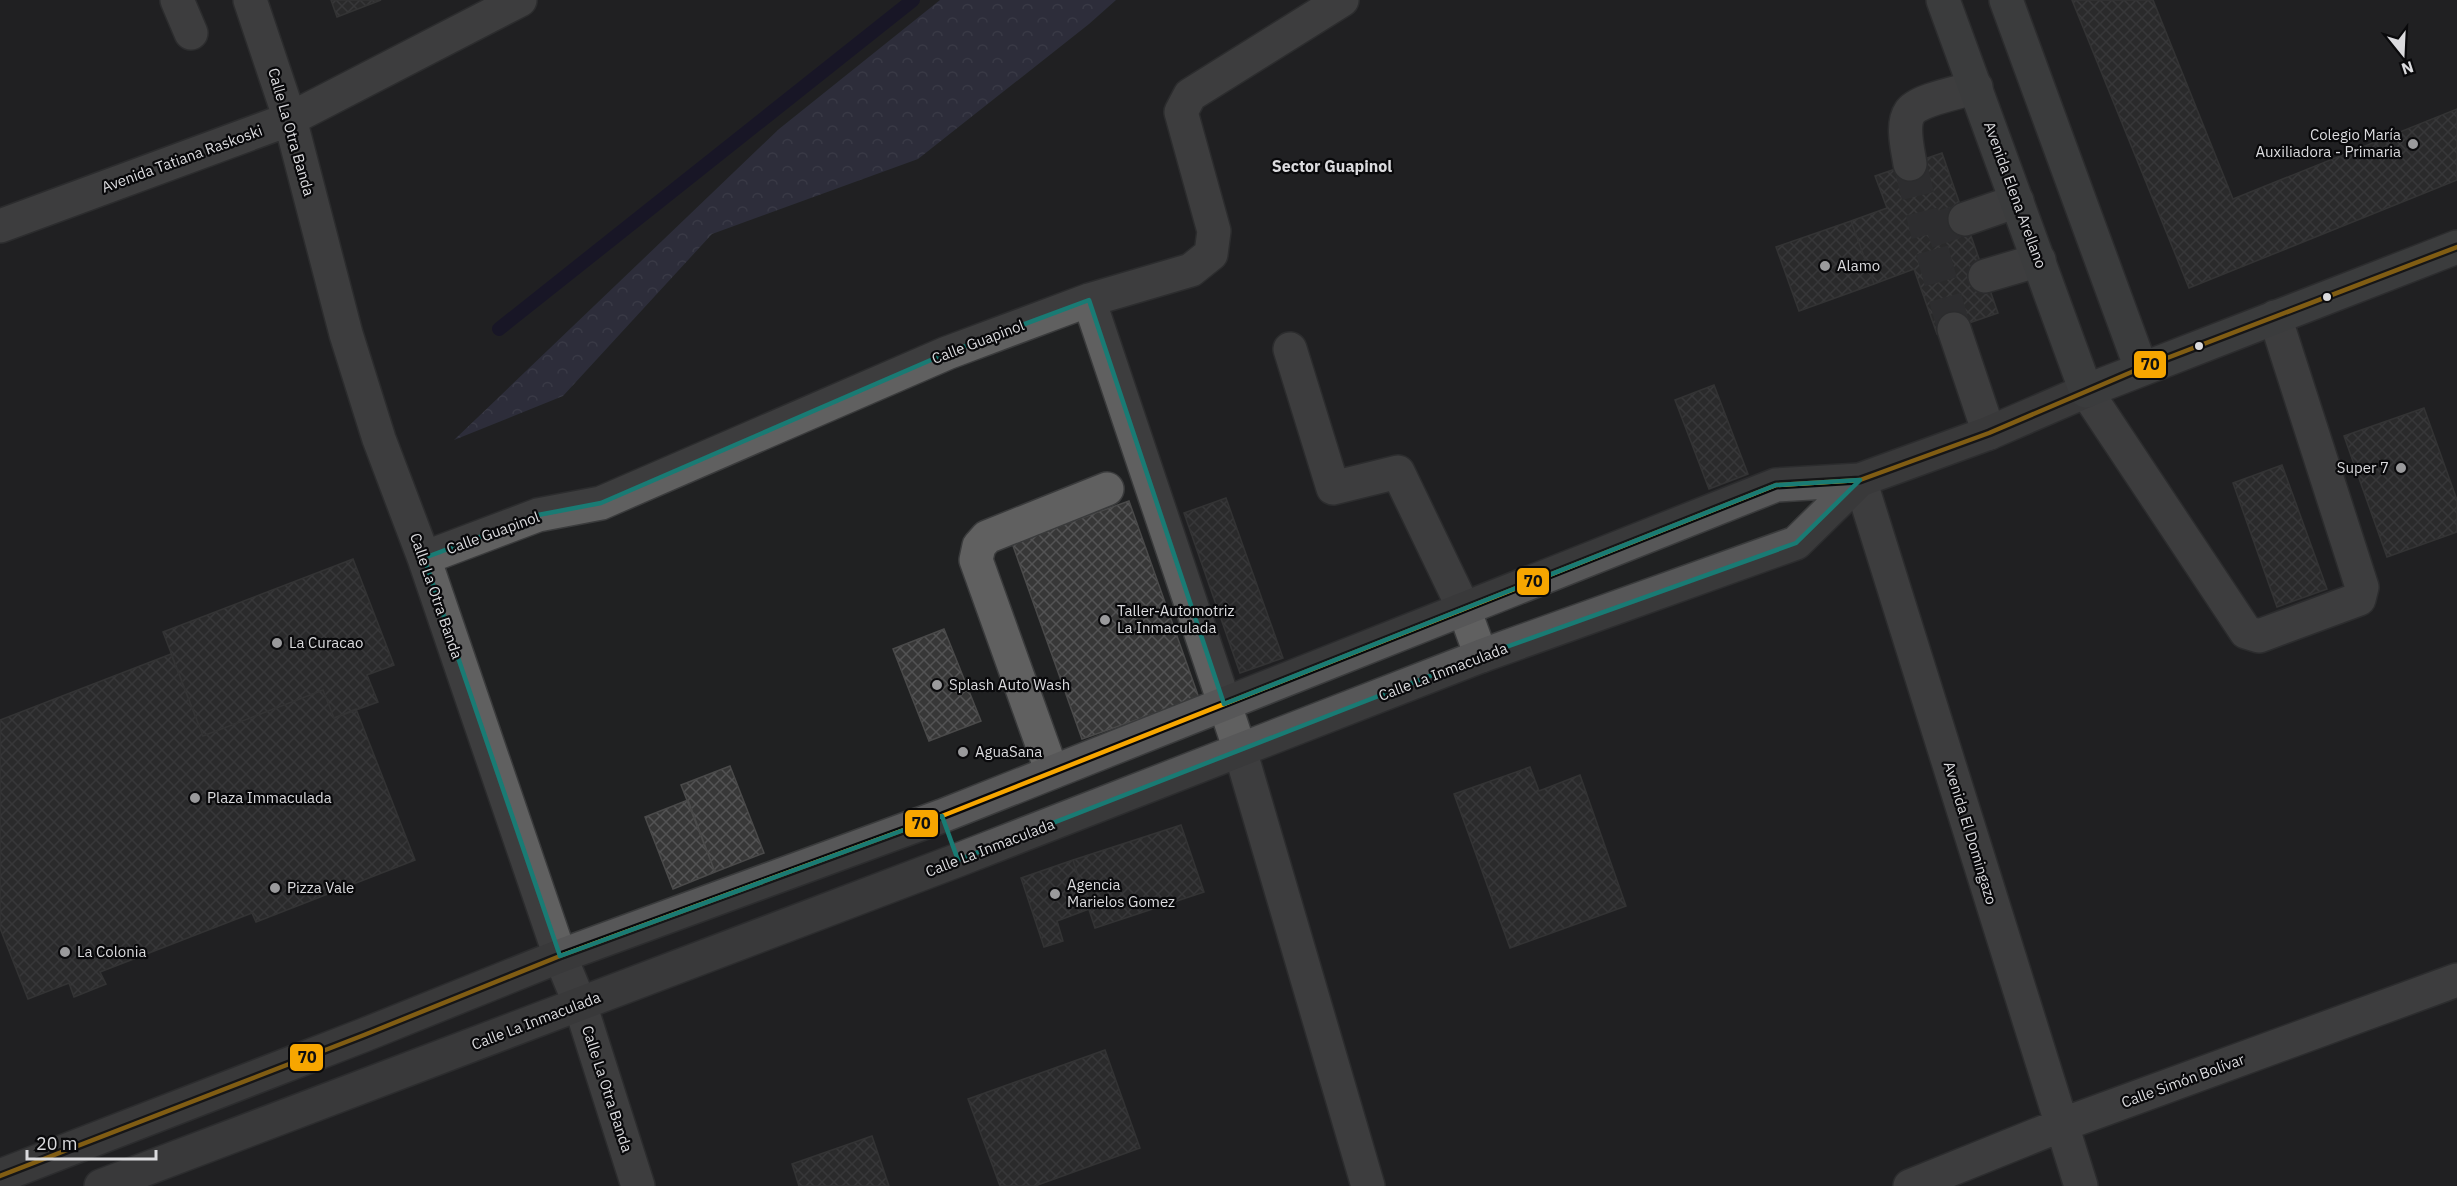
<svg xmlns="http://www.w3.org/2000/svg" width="2457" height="1186" viewBox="0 0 2457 1186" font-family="'IBM Plex Sans',sans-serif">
<defs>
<pattern id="forest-crowns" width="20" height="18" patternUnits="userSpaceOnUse" patternTransform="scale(1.5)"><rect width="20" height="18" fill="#3c3d58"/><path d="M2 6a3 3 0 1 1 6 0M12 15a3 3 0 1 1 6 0" fill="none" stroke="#585870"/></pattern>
<pattern id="building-cross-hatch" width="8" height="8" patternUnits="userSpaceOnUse" patternTransform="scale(1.5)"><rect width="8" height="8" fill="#373737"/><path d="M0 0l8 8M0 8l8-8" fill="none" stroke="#535354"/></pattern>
</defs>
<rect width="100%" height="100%" fill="#202122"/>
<path fill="url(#forest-crowns)" d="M940,0H1116L1089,24L918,159L712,234L563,396L454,440L779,129Z"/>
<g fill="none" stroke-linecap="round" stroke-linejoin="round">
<path stroke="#0f0a2c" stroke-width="14" d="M499,329L913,0"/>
</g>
<path fill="url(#building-cross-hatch)" stroke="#4a4a4a" stroke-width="1.5" d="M331,0H381L337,17Z
M2072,0H2153L2233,199L2457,109V180L2189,288Z
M1942,153L1998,313L1937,334L1914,269L1874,284L1851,221L1887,208L1875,176Z
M1851,221L1874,284L1799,311L1776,247Z
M1714,385L1748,474L1709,489L1675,400Z
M2424,408L2457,500V532L2387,557L2344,436Z
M2282,465L2327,589L2277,607L2233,483Z
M1226,498L1283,658L1240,673L1184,513Z
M1129,501L1199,698L1082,739L1012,543Z
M353,559L394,665L367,675L378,702L334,718L323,690L203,736L163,632Z
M944,629L981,721L929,741L893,649Z
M171,654L203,736L323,690L334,718L356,709L415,860L256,922L252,913L100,972L106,984L74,997L69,983L28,999L0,928V720Z
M730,766L764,853L715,872L681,785Z
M1530,767L1539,791L1580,775L1626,906L1510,948L1454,794Z
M688,800L715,872L673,889L645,817Z
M1181,825L1204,892L1095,928L1073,860Z
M1073,860L1089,909L1057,921L1063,941L1044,947L1021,878Z
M1105,1050L1140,1148L1035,1186H1000L968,1099Z
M872,1136L889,1186H799L792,1164Z"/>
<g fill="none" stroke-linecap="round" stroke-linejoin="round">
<path stroke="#3c3d3e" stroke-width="33" stroke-dasharray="33 16" stroke-linecap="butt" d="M1910,164L1927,232
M1954,329L1927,232L1965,219"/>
<defs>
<path id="minor" d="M177,0L191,33
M250,0L290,119L346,334L379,439L424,558L560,956L580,1004L638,1186
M1910,164C1908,150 1901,125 1910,112C1917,100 1962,92 1976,87
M1965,219L2017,201
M0,226L290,119L520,0
M1985,276L2039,260
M1089,300L1240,750L1368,1186
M1954,329L1989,433
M1290,349L1333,488L1398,472L1464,609L1481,656
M2086,391L2246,632L2259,636L2359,599L2362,587L2275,317
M1860,480L2081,1186
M424,558L538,515L601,503L947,353L1089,300L1191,270L1211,254L1214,231L1181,112L1190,95L1342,0
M1052,772L976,560L979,546L987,537L1107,489
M1910,1186L2061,1125L2457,980"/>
<path id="major" d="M0,1176L364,1035L560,956L942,816L1776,485L1860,480L1989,433L2086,391
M101,1186L958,860L1481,656L1796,543L1860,480"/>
<path id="highway" d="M1943,0L2086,391L2457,247
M2006,0L2141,368"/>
</defs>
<use href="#minor" stroke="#3a3b3c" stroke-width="36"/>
<use href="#major" stroke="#3a3b3c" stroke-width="36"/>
<use href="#highway" stroke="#3a3b3c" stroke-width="36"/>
<use href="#minor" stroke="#606060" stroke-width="33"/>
<use href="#major" stroke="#575758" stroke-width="33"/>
<use href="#highway" stroke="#5c5d5e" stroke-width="33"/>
<defs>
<path id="bus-1" d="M0,1176L364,1035L560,956L942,816L1776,485L1860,480L1989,433L2141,368L2457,247"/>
</defs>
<use href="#bus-1" stroke="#09090b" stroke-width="9"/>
<use href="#bus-1" stroke="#f7a600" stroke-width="4.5"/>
</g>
<path d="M0 0H2457V1186H0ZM1089,300L1224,704L1776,485L1860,480L1796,543L1481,656L958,860L942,816L560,956L424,558L538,515L601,503L947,353Z" fill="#202122" fill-opacity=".55" fill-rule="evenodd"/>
<path fill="none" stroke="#197b74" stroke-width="4.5" stroke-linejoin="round" d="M1089,300L1224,704L1776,485L1860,480L1796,543L1481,656L958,860L942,816L560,956L424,558L538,515L601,503L947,353Z"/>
<g fill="#9a9a9c" stroke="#09090b" stroke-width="2">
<circle cx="2413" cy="144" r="6"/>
<circle cx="1825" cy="266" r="6"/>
<circle cx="2401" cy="468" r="6"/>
<circle cx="1105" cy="620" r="6"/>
<circle cx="277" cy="643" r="6"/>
<circle cx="937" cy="685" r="6"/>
<circle cx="963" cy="752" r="6"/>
<circle cx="195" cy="798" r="6"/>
<circle cx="275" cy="888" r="6"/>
<circle cx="1055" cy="894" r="6"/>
<circle cx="65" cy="952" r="6"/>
</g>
<g fill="#dbdbde" stroke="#09090b" stroke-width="2">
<circle cx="2327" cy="297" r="5"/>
<circle cx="2199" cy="346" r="5"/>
</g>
<g text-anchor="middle" stroke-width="4.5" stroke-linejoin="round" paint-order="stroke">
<g font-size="15" fill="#dbdbde" stroke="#09090b">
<text transform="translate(291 132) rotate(74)" y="5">Calle La Otra Banda</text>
<text transform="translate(182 159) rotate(-20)" y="5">Avenida Tatiana Raskoski</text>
<text transform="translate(2015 195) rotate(70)" y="5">Avenida Elena Arellano</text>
<text transform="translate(978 342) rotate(-21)" y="5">Calle Guapinol</text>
<text transform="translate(493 533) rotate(-20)" y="5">Calle Guapinol</text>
<text transform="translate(436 596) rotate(71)" y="5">Calle La Otra Banda</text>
<text transform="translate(1443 672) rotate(-21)" y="5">Calle La Inmaculada</text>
<text transform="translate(1970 833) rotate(73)" y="5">Avenida El Domingazo</text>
<text transform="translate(990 848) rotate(-21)" y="5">Calle La Inmaculada</text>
<text transform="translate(536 1021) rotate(-21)" y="5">Calle La Inmaculada</text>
<text transform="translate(2183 1081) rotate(-20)" y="5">Calle Simón Bolívar</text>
<text transform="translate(607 1089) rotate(72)" y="5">Calle La Otra Banda</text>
</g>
<g font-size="15" fill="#dbdbde" stroke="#09090b" text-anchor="start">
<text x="2401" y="140" text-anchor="end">Colegio María<tspan x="2401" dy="17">Auxiliadora - Primaria</tspan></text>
<text x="1837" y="271">Alamo</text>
<text x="2389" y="473" text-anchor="end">Super 7</text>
<text x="1117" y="616">Taller-Automotriz<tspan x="1117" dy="17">La Inmaculada</tspan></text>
<text x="289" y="648">La Curacao</text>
<text x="949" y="690">Splash Auto Wash</text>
<text x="975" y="757">AguaSana</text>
<text x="207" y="803">Plaza Immaculada</text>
<text x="1067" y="890">Agencia<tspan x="1067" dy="17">Marielos Gomez</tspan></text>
<text x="287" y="893">Pizza Vale</text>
<text x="77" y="957">La Colonia</text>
</g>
<g font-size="16" font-weight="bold" fill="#dbdbde" stroke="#09090b">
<text x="1332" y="172">Sector Guapinol</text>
</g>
</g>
<g stroke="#09090b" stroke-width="2">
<rect x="2133" y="350" width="34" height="29" rx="6" fill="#f7a600"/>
<rect x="1516" y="567" width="34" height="29" rx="6" fill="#f7a600"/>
<rect x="904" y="809" width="35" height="29" rx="6" fill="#f7a600"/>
<rect x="289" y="1043" width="35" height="29" rx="6" fill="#f7a600"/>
</g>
<g font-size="16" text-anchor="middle" font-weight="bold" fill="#111">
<text x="2150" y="370">70</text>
<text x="1533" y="587">70</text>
<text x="921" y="829">70</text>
<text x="307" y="1063">70</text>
</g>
<g transform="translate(2403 54) rotate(162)" stroke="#09090b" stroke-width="4.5" paint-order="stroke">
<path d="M0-4.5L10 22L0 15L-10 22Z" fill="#dbdbde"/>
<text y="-9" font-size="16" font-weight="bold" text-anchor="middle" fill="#dbdbde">N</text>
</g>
<path d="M27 1150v9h129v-9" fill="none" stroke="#dbdbde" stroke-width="3"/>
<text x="36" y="1150" font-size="18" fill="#dbdbde" stroke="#09090b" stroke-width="4.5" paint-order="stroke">20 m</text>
</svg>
